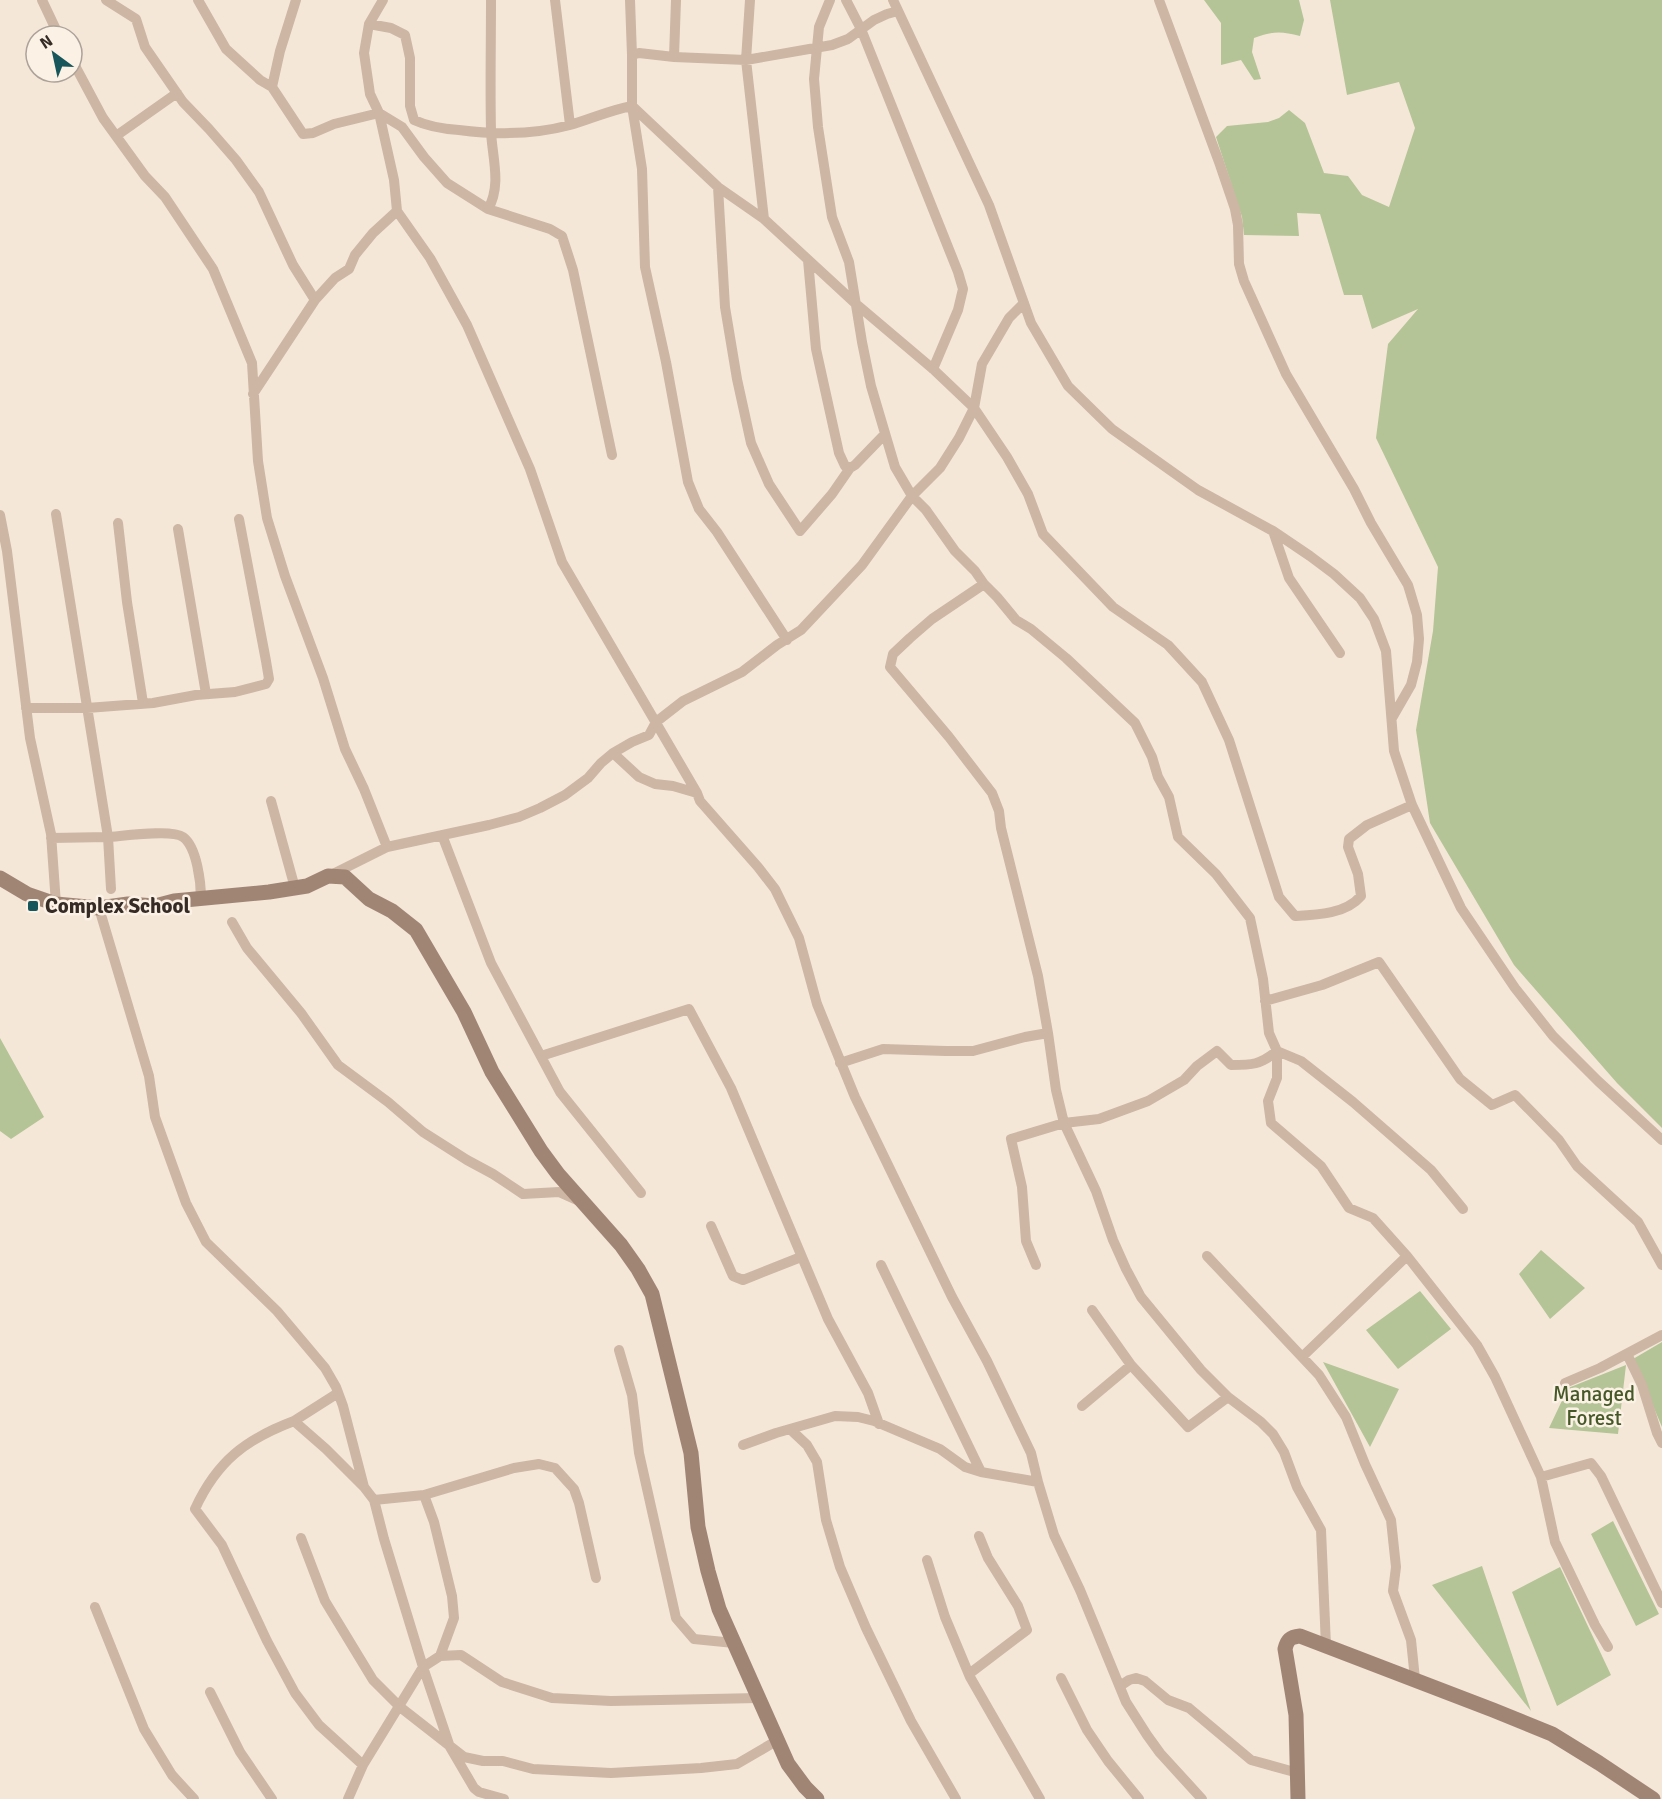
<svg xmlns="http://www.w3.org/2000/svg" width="1662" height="1799" viewBox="0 0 1662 1799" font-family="Signika,sans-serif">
<rect width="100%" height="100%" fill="#f4e7d8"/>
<path fill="#b4c497" d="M1204,0H1299L1304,20L1300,36C1281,31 1273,31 1254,38L1252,52L1261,79L1254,80L1241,60L1221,65V23Z
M1330,0H1662V1128L1617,1083L1514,965L1430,823L1416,730L1433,631L1438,567L1376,438L1388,344L1418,309L1372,329L1362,295H1344L1320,214L1297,213L1299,236L1244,235L1242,217L1216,137L1227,126L1268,122L1279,118L1289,110L1305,123L1324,173L1348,176L1362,195L1389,207L1415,128L1399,82L1347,95Z
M0,1038L44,1117L11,1139L0,1131Z
M1541,1250L1585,1288L1550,1319L1519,1274Z
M1420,1291L1451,1329L1398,1369L1366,1330Z
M1662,1342V1427L1633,1359Z
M1323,1362L1399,1389L1370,1447Z
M1626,1365L1618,1434L1549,1428L1568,1388Z
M1613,1521L1659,1614L1636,1626L1591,1534Z
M1482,1566L1531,1711L1432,1585Z
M1560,1567L1611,1675L1557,1706L1512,1592Z"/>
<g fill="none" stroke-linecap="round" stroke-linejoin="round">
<path stroke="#cdb6a3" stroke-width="10" d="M42,0L59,36
M106,0L136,19L145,47L183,102L209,129L236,160L259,192L293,265L315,300
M198,0L226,49L260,80L272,87L303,134L313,133L334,124L379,113L402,127L424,157L447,183L488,209L550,229L562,236L573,270L612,455
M383,0L369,24L364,53L370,94L379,113L394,180L397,211L430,258L467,325L530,469L562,562L697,793L700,801L758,867L775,889L799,938L817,1004L855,1097L952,1297L987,1361L1031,1453L1038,1482L1054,1535L1080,1590L1126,1702L1147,1735L1160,1753L1202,1799
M555,0L570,125
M630,0L632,55
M750,0L746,60L764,219
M830,0L819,27L814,79L818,127L832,217L849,262L862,342L871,386L895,467L912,496L926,510L955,551L975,571L984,584L997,597L1016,620L1031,629L1066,658L1135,723L1152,757L1158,777L1169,797L1178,837L1216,874L1250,918L1263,979L1269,1033L1277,1051L1301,1061L1353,1102L1431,1170L1463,1209
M846,0L861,29L958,272L963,289L958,310L933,369
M893,0L989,205L1031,323L1068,386L1112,429L1198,490L1273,531L1310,556L1334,574L1360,598L1374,619L1386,651L1394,751L1412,805L1461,908L1515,988L1553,1036L1598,1081L1662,1140
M1159,0L1219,162L1235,209L1238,225L1239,264L1244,281L1286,374L1354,489L1371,523L1408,585L1417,615L1419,639L1417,662L1411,685L1392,718
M369,24L391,28L405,35L410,58V106L414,120C429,127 443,129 459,130C497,135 533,135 570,125C591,119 610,110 632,106V55L639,53L674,57L746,60L832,45L848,39L874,20L887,14L898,11
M674,57L676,0
M72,60L103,118L145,176L165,197L213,269L252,363L258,461L267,518L285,576L323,678L345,749L364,789L387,847
M272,87L280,51L296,0
M632,106L642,169L645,267L666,362L688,482L699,509L717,532L787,640
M116,136L177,93
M718,187L725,307L737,379L751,443L769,484L800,531L832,494L850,468
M488,209C502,185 492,157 491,131C490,88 491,44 491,0
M808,260L816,349L839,453L845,466L850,468L855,465L885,434
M1024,303L1009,318L982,364L974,408L1007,457L1028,494L1043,534L1113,607L1168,645L1202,682L1229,740L1279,897L1295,916C1317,915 1346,914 1361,896L1358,874L1348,847L1349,839L1367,825L1412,805
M253,394L315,300L335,278L349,269L355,255L373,233L397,211
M0,515L7,551L30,738L51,834L56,904
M118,523L127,602L143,703
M178,529L206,694
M1273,531L1289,578L1340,653
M984,584L932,619L910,638L893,654L890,667L949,737L992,793L999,811L1001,828L1038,976L1048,1033
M26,708H87L153,703L196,695L235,692L266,684L269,679L266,661L239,519
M613,753L639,777L655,784L673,786L697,793
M271,801L295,888
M442,835L491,963L560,1092L641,1193
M51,838L108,837L56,514
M331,875L387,847L489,825L519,817L540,808L565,795L588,778L601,763L613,753L632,742L649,735L656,722L683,701L742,672L777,645L801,630L862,565L912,496L940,468L959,438L974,408L933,369L855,303L764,219L718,187L632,106
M111,889L108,837C123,836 172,829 183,837C197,847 201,883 201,899
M99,908L149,1076L155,1117L186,1203L206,1242L277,1311L325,1368L336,1387L343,1406L364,1487L374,1500L384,1539L423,1667L450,1747L474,1788L479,1792L504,1799
M232,922L247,948L301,1013L338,1065L388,1102L423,1132L467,1160L493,1174L523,1194L559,1192L579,1201
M1265,1001L1322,985L1379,962L1460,1079L1492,1105L1515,1095L1559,1140L1577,1166L1638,1222L1662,1265
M1277,1051V1078L1268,1101L1271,1123L1321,1166L1349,1208L1373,1218L1407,1256L1477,1345L1495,1377L1541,1477L1555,1542L1595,1625L1608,1647
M541,1056L689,1009L731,1088L828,1319L868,1393L879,1424
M840,1063L883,1049L946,1051H973L1025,1037L1048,1033L1056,1090L1064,1123L1096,1191L1113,1240L1126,1269L1141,1297L1201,1370L1228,1397L1261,1422L1273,1434L1284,1452L1297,1487L1321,1530L1326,1646
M711,1226L733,1276L743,1280L801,1257
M1207,1256L1319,1375L1346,1417L1365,1464L1391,1520L1396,1567L1393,1591L1411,1640L1415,1679
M881,1265L981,1472
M1036,1265L1026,1241L1022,1187L1011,1139L1064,1123L1099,1119L1148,1101L1184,1080L1197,1066L1217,1051L1231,1065C1252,1065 1260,1065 1277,1051
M1092,1310L1131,1365
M619,1350L632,1395L639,1453L676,1618L694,1639L734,1643
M1627,1354L1642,1385L1657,1433L1662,1443
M1302,1357L1407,1256
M1565,1383L1600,1368L1662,1335
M1082,1406L1131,1365L1188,1427L1228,1397
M294,1421L338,1393
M790,1429L807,1445L817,1462L826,1520L840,1567L866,1628L911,1721L956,1799
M743,1445L776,1433L835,1416L858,1417L874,1421L940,1449L965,1467L981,1472L1038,1482
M1541,1477L1591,1463L1601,1476L1662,1603
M364,1487L326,1449L294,1421C246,1439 217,1461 195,1509L222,1545L267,1641L295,1693L319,1725L363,1765L423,1667L440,1656L461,1655L502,1682L552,1698L611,1701L759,1698
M424,1495L434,1522L452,1596L454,1618L440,1656
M374,1500L424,1495L514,1468L539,1464L555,1468L574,1489L579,1503L596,1578
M301,1538L325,1601L373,1680L400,1707L464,1757L483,1761H503L533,1769L611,1773L701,1768L737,1764L778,1740
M927,1560L945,1617L970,1677L1040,1799
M95,1607L144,1729L172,1775L194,1799
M969,1674L1027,1630L1018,1606L988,1558L979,1536
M1061,1678L1087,1730L1108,1761L1139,1799
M1120,1686L1129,1680L1136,1678L1145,1681L1168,1700L1189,1708L1251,1760L1298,1773
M210,1692L240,1752L272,1799
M348,1799L363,1765"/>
<path stroke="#a18574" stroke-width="15" d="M0,878L27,894L56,904L99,908L128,904L155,906L174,901L269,892L307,886L328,876L345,877L369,899L392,911L416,930L464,1012L492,1072L541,1151L558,1174L621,1245L638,1269L652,1294L691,1453L698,1527L708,1571L719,1609L788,1764L805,1787L817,1799
M1298,1799L1296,1715L1285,1649C1287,1640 1290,1637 1300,1636L1493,1710L1552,1734L1599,1763L1653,1799"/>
</g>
<rect fill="#17575c" stroke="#fbf1e5" stroke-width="2" x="27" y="900" width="12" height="12" rx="3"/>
<g text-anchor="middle" stroke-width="5" stroke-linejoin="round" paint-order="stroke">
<g font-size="21" font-weight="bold" fill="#372b26" stroke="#fbf1e5" text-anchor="start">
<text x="45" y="913">Complex School</text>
</g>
<g font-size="21" fill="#455827" stroke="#fbf1e5">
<text x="1594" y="1401">Managed<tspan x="1594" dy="24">Forest</tspan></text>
</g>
</g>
<g transform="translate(54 54) rotate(327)"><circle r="28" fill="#fbf1e5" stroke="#ada299" stroke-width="1.5"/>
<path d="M0-4.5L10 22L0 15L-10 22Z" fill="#17575c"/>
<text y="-9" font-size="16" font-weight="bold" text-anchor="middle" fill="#372b26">N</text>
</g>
</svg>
